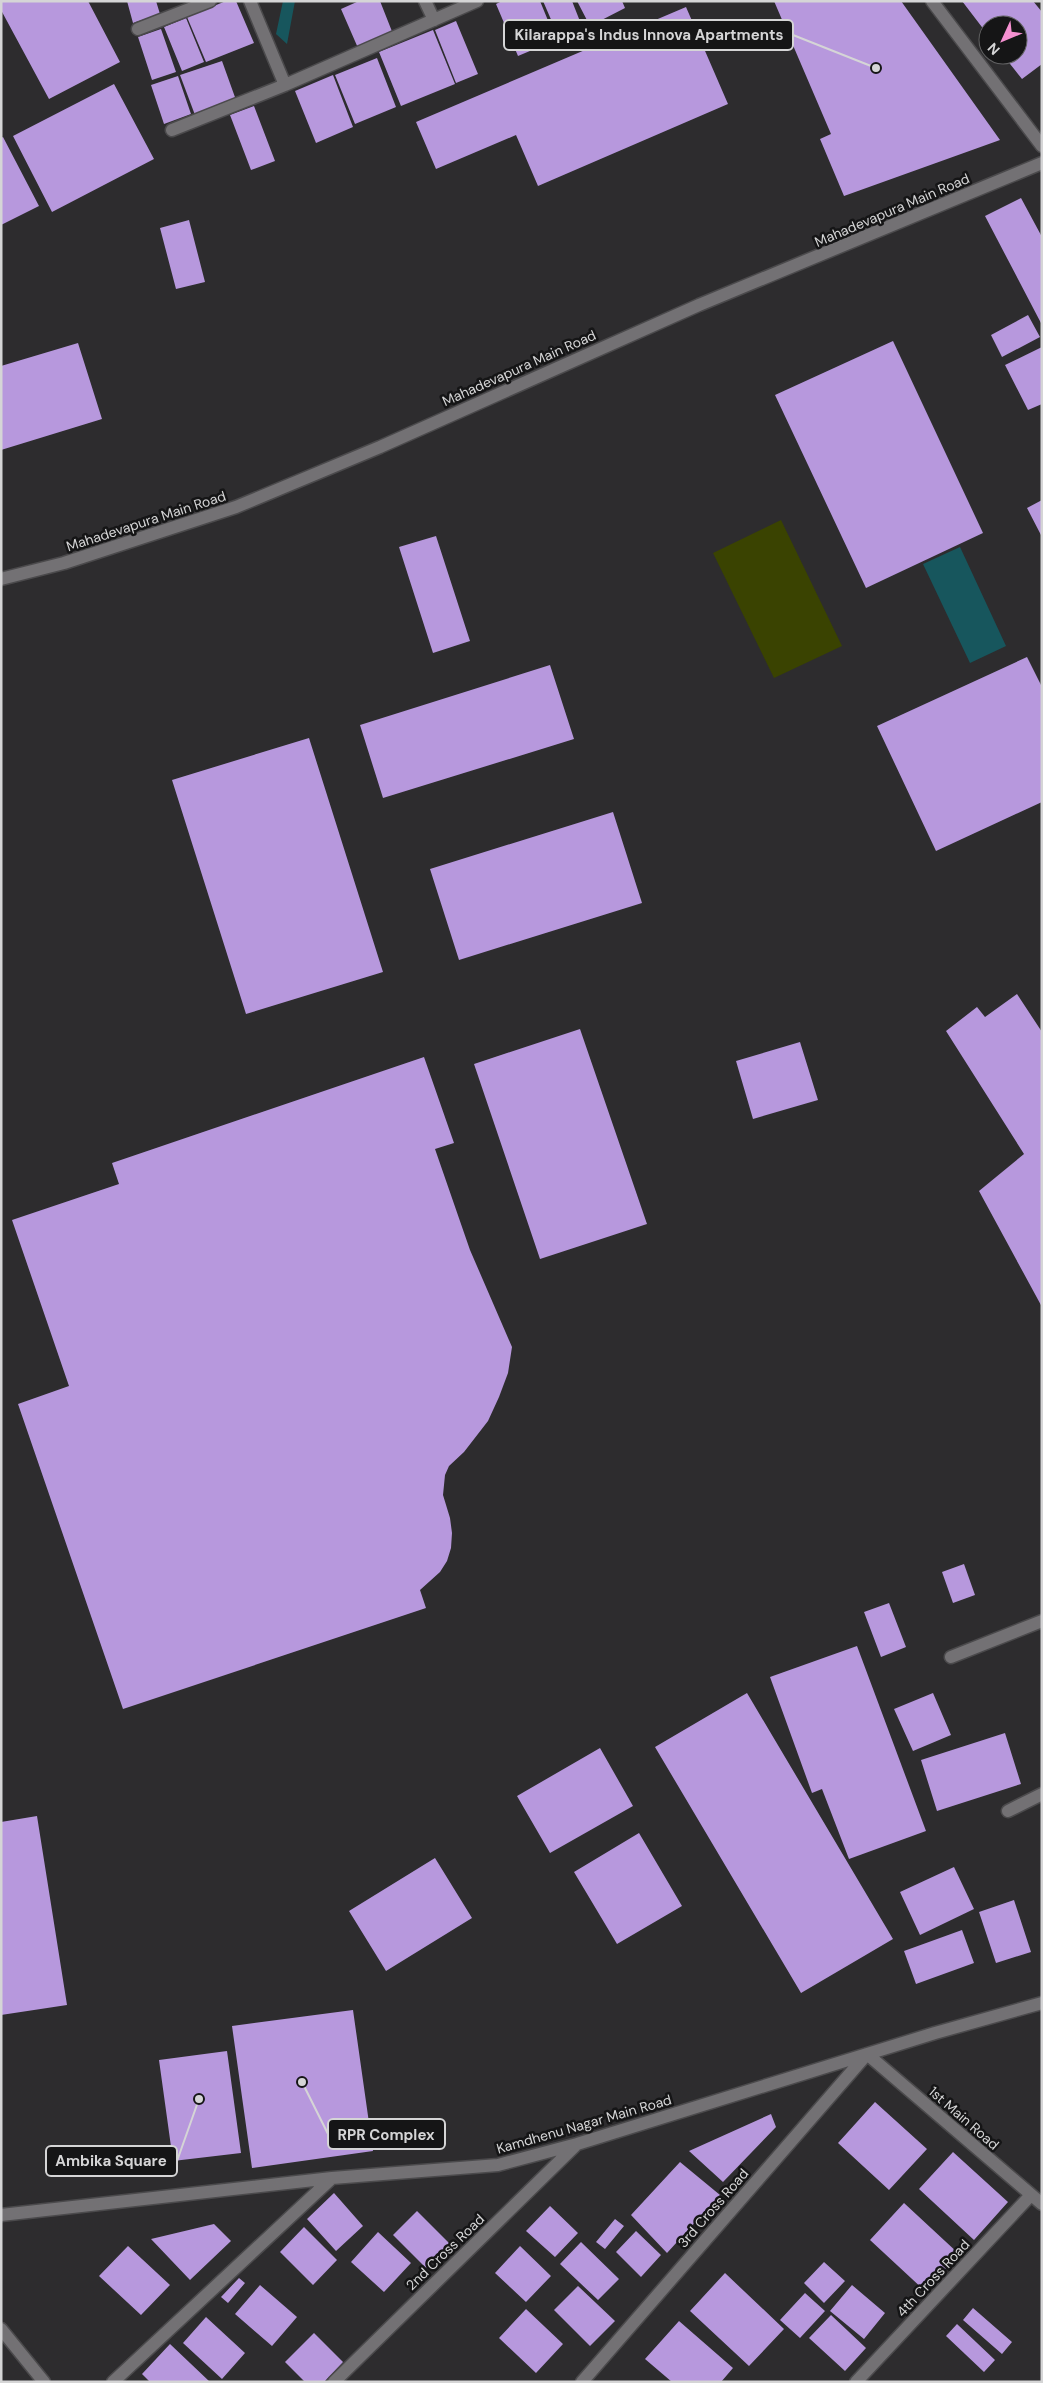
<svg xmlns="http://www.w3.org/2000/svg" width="1043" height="2383" viewBox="0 0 1043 2383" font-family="'DM Sans',sans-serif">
<rect width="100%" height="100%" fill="#2d2c2e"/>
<path fill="#3a4301" d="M781,520L842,646L774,678L713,553Z"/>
<path fill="#17565d" d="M283,1H295L287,44L276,34Z
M960,547L1006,646L970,663L923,564Z"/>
<path fill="#b798dd" d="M1,1H88L120,62L49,99L1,10Z
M127,1H156L160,14L133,23Z
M226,1H236L254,43L206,62L187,17Z
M359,1H380L393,34L358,48L341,9Z
M502,1H540L556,40L518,56L496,4Z
M543,1H572L583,29L559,38Z
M577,1H622L625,8L590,26Z
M774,1H901L1000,140L844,196L820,139L831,134Z
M962,1H1033L1042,12V64L1022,79L1003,55H1018V25H988V35Z
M686,7L728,104L538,186L516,135L436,169L416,122Z
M186,18L204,62L182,71L164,27Z
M456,21L478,74L456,83L435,30Z
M161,29L176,72L152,80L138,37Z
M433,30L455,84L401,106L379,52Z
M377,58L396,107L355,124L335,75Z
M222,61L236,100L195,115L180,75Z
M333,75L353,127L316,143L295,91Z
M178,76L191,114L164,124L151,85Z
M114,84L154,159L52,212L13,136Z
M254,106L275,161L251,170L230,115Z
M3,137L39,206L1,225V138Z
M1021,198L1042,237V325L985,216Z
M189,220L205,282L176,289L160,228Z
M1028,315L1040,337L1002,357L991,335Z
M893,341L983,533L866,588L775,395Z
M78,343L102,419L1,450V366Z
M1042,347V404L1028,410L1005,365Z
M1042,500V537L1027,508Z
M436,536L470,641L433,653L399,547Z
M1027,657L1042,687V802L936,851L877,726Z
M550,665L574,739L383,798L360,725Z
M309,738L383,972L246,1014L172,780Z
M613,812L642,903L459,960L430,869Z
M1017,994L1042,1032V1307L979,1191L1024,1154L946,1031L977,1007L985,1017Z
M580,1029L647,1224L540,1259L474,1064Z
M800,1042L818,1100L753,1119L736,1061Z
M424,1057L454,1143L435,1149L470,1250L512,1347L508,1373L499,1397L488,1421L464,1452L449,1466L445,1475L443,1495L450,1518L452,1533L451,1548L447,1561L440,1572L420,1590L426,1608L123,1709L18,1404L69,1386L12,1220L119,1184L112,1163Z
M964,1564L975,1595L953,1603L942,1572Z
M889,1603L906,1647L881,1657L864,1612Z
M857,1646L926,1831L849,1859L822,1789L812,1793L770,1677Z
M747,1693L893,1939L801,1993L655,1747Z
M933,1693L951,1735L913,1751L894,1709Z
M1005,1733L1021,1784L937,1811L921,1760Z
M600,1748L633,1806L550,1853L517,1796Z
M37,1816L67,2005L1,2015V1822Z
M639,1833L682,1906L617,1944L574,1872Z
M435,1858L472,1918L386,1971L349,1911Z
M954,1867L974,1909L920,1935L900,1892Z
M1014,1900L1031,1952L996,1963L979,1912Z
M962,1930L974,1963L916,1984L904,1951Z
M353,2010L373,2151L252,2168L232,2026Z
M227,2051L241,2153L173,2161L159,2060Z
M875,2102L927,2149L889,2190L838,2143Z
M771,2114L776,2127L723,2182L689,2151Z
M953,2152L1008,2202L974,2240L919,2189Z
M680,2162L720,2195L667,2253L631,2215Z
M334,2193L363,2226L336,2251L307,2219Z
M904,2203L959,2254L925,2291L870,2240Z
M550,2206L578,2233L555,2257L526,2231Z
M417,2211L450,2244L426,2268L393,2235Z
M615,2219L624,2226L605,2249L596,2242Z
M214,2224L231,2241L190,2280L151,2239Z
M304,2227L337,2260L313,2285L280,2252Z
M636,2231L661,2255L641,2277L616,2252Z
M378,2232L411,2263L384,2292L351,2262Z
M581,2242L619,2279L598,2300L560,2264Z
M128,2246L170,2285L141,2315L99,2276Z
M520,2246L551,2276L526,2302L495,2273Z
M824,2262L845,2281L824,2303L804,2283Z
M725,2273L784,2329L749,2366L690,2311Z
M239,2278L245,2283L228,2303L221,2297Z
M260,2285L297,2317L272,2346L235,2314Z
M852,2285L885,2313L864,2339L830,2311Z
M578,2286L615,2321L590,2346L554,2310Z
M805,2293L825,2311L800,2338L780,2320Z
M973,2308L1012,2342L1002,2354L963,2320Z
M526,2309L563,2344L536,2373L499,2338Z
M831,2315L866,2348L845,2371L809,2338Z
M206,2317L245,2353L222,2379L183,2343Z
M679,2321L733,2368L721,2382H672L645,2359Z
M957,2324L995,2360L984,2372L946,2336Z
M314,2333L343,2362L324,2382H305L285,2362Z
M170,2344L210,2382H150L142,2374Z"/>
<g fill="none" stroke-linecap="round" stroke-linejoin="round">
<defs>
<path id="minor" d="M250,1L285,85
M425,1L434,20
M932,1L1042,146
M138,29L210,1
M172,130L285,85L477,1
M951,1657L1042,1621
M1008,1811L1042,1794
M1,2215L332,2178L498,2165L577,2144L935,2033L1042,2003
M1,2329L44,2382
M113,2382L332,2178
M334,2382L575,2146
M582,2382L867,2054L1042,2204
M856,2382L1031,2195"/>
<path id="tertiary" d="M1,579L64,563L236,507L380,447L699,305L1042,163"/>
</defs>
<use href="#minor" stroke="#4b4a4c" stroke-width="15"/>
<use href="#tertiary" stroke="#4b4a4c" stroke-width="15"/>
<use href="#minor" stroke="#737174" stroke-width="12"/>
<use href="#tertiary" stroke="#737174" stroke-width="12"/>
</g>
<g text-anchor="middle" stroke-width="5" stroke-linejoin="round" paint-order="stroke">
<g font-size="14" fill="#d5d5d6" stroke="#151516">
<text transform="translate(892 210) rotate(-23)" y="5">Mahadevapura Main Road</text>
<text transform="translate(519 368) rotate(-24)" y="5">Mahadevapura Main Road</text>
<text transform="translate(146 521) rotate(-18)" y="5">Mahadevapura Main Road</text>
<text transform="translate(964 2118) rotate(41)" y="5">1st Main Road</text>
<text transform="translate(584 2124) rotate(-16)" y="5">Kamdhenu Nagar Main Road</text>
<text transform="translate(713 2208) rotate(-49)" y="5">3rd Cross Road</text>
<text transform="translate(445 2252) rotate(-44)" y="5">2nd Cross Road</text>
<text transform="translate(933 2278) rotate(-47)" y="5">4th Cross Road</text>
</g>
</g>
<path fill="none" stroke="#d5d5d6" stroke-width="2" d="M876 68L793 35M302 2082L328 2134M199 2099L177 2161"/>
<g fill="#d5d5d6" stroke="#151516" stroke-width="2">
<circle cx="876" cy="68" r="5"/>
<circle cx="302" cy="2082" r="5"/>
<circle cx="199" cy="2099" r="5"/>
</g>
<g fill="#151516" stroke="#d5d5d6" stroke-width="2">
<rect x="504" y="20" width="289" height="30" rx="5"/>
<rect x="328" y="2119" width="117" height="30" rx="5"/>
<rect x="46" y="2146" width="131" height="30" rx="5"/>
</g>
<g font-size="15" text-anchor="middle" font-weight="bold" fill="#d5d5d6">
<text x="649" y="40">Kilarappa's Indus Innova Apartments</text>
<text x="386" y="2140">RPR Complex</text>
<text x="111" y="2166">Ambika Square</text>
</g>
<rect width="1043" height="2383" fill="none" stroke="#d5d5d6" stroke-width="5"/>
<g transform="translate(1003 40) rotate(226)"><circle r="24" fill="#151516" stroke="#626263"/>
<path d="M0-4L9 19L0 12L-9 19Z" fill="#f590d1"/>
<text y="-8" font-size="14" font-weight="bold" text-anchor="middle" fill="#d5d5d6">N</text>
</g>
</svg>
